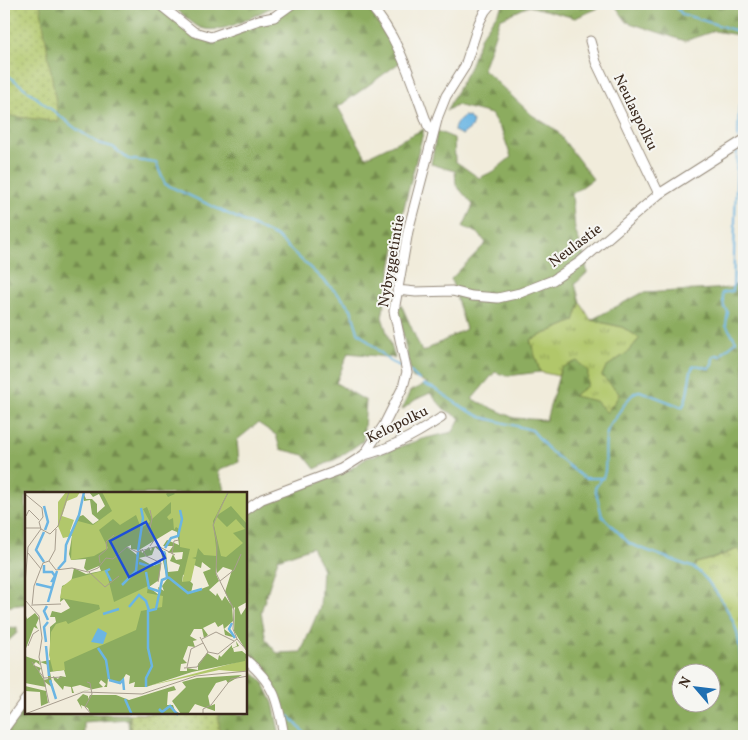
<svg xmlns="http://www.w3.org/2000/svg" width="748" height="740" viewBox="0 0 748 740" font-family="Vollkorn,serif">
<defs>
<pattern id="grass-tufts" width="24" height="20" patternUnits="userSpaceOnUse" patternTransform="scale(1.25)"><rect width="24" height="20" fill="#b1c76b"/><path d="M3 7l-1-3M5 7V3M7 7l1-3M15 17l-1-3M17 17v-4M19 17l1-3" fill="none" stroke="#91a257"/></pattern>
<pattern id="forest-firs" width="22" height="20" patternUnits="userSpaceOnUse" patternTransform="scale(1.25)"><rect width="22" height="20" fill="#8cac5f"/><path d="M5 1l3.5 6h-7zM16 11l3.5 6h-7z" fill="#748c4e"/></pattern>
<pattern id="park-dots" width="8" height="8" patternUnits="userSpaceOnUse" patternTransform="scale(1.25)"><rect width="8" height="8" fill="#b1c76b"/><path d="M2 2h.1M6 6h.1" fill="none" stroke="#91a257" stroke-width="1.8" stroke-linecap="round"/></pattern>
</defs>
<rect width="100%" height="100%" fill="#f6f6f2"/>
<filter id="ink" filterUnits="userSpaceOnUse"><feTurbulence type="fractalNoise" baseFrequency=".02" numOctaves="2"/><feDisplacementMap in="SourceGraphic" scale="10" xChannelSelector="R" yChannelSelector="G"/><feConvolveMatrix kernelMatrix="1 2 1 2 8 2 1 2 1" color-interpolation-filters="sRGB"/></filter>
<filter id="wash" filterUnits="userSpaceOnUse"><feTurbulence type="fractalNoise" baseFrequency=".0096" numOctaves="4" result="noise"/><feDisplacementMap in="SourceGraphic" scale="20" xChannelSelector="R" yChannelSelector="G"/><feGaussianBlur stdDeviation="1.12" result="paint"/><feColorMatrix in="noise" values="0 0 0 0 0 0 0 0 0 0 0 0 0 0 0 0 0 1.4 0 .05"/><feComposite in="paint" operator="in"/></filter>
<g filter="url(#wash)">
<rect width="100%" height="100%" fill="#f1ecdb"/>
<path fill="url(#grass-tufts)" stroke="#767844" d="M580,302L591,320L622,327L640,338L627,353L606,367L602,376L621,394L606,413L573,396L561,368L558,376L540,372L530,340L574,321Z
M737,549L744,556V688C741,671 741,654 738,637C735,618 710,579 694,568L696,563L715,558Z"/>
<path fill="url(#forest-firs)" stroke="#646b3e" fill-rule="evenodd" d="M4,4H155L211,40L294,4H366L402,61L338,107L366,157L424,129L398,231L382,317L395,358L348,353L336,383L366,401L363,441L338,458L315,469L304,455L280,449L276,435L258,423L237,440L239,462L218,471L224,486L225,494H213L212,492L205,494H26V604L4,607Z
M170,4H278C258,13 219,39 197,26C188,20 179,11 170,4Z
M504,4H608L575,18L529,6L500,19L483,69L532,115L556,130L593,179L572,194L575,230L586,261L587,273L575,284L580,302L574,321L530,340L540,372L507,376L495,372L472,399L514,418L546,420L561,368L577,361L588,371L587,386L573,396L596,401L607,413L620,394L602,376L606,367L627,353L640,338L622,327L591,320L642,293L731,288L744,280V556L737,549L715,558L696,563L694,568L702,574L722,602L735,626L738,636L744,688V736H288C282,697 277,681 246,654V516L254,508L263,503L344,473L367,458L422,439L453,432L460,418L444,409L430,393L415,400L402,410L410,391L428,383L412,377L398,311L401,304L422,352L466,329L451,279L486,243L478,233L463,227L473,205L456,185L455,171L431,164L437,131L454,138L455,161L479,178L494,171L511,157L503,134L491,114L456,105L446,111L470,67L481,36ZM312,547L322,567L320,607L301,652L277,653L266,640L261,612L278,559ZM680,672H710V702H680Z
M614,4H744V36L714,31L685,41L627,22Z
M17,627V633L7,642L4,643V630Z
M246,665L263,682L273,703L280,736H129L128,719L84,722V736H4V734L26,704V714H246Z"/>
<path fill="url(#park-dots)" stroke="#767844" d="M4,4H40L59,122L4,115Z
M130,714H219V736H131Z"/>
<path fill="#6bb5e3" stroke="#537080" d="M464,116L469,117L473,122L471,128L462,135L454,131C454,123 459,120 464,116Z"/>
<g fill="none" stroke-linecap="round" stroke-linejoin="round">
<path stroke="#6bb5e3" stroke-width="2" d="M673,4L682,14L744,33
M4,72L75,128L98,143L113,147L128,159L156,163L165,184L277,237L340,296L351,309L358,332L391,362L402,367
M738,139L739,106L744,103
M737,149L733,291L722,293L724,307L728,312L726,325L736,341C732,347 725,348 721,356L717,355L713,357L712,365L709,368C705,368 697,364 694,366C688,368 690,399 682,407L640,391C639,391 637,391 636,392C632,393 617,414 616,418C601,428 607,455 605,471C604,478 599,482 595,488L602,516L630,544L694,568C710,579 735,618 738,637C741,654 741,671 744,688
M411,372L419,380
M423,384L435,389L465,409L481,417L532,430L550,451L580,475L585,478H603
M289,716L307,736"/>
</g>
</g>
<g filter="url(#ink)">
<g fill="none" stroke-linecap="round" stroke-linejoin="round">
<defs>
<path id="minor" d="M159,4L194,32L211,37L259,20L274,17L292,4
M369,4C400,38 412,84 428,126L433,132
M590,41L596,62L659,194
M397,290L416,292L452,291L472,296L498,298L520,293L553,280L580,262L659,194L744,140
M364,455C391,449 418,433 441,418
M246,510L262,499L342,469L364,455L384,425L403,387L407,372L394,311L408,231L438,116L446,96L465,66L479,23L485,11L491,4
M246,660C275,684 278,701 284,736
M4,729L26,699"/>
</defs>
<use href="#minor" stroke="#968b7c" stroke-width="11"/>
<use href="#minor" stroke="#fff" stroke-width="9"/>
</g>
</g>
<g text-anchor="middle" stroke-width="4" stroke-linejoin="round" paint-order="stroke">
<g font-size="15" fill="#3b2a1e" stroke="#f6f6f2">
<text transform="translate(636 112) rotate(64)" y="5">Neulaspolku</text>
<text transform="translate(575 245) rotate(-37)" y="5">Neulastie</text>
<text transform="translate(391 261) rotate(-80)" y="5">Nybyggetintie</text>
<text transform="translate(397 424) rotate(-26)" y="5">Kelopolku</text>
</g>
</g>
<g transform="translate(25 492)">
<rect width="222" height="222" fill="#f1ecdb"/>
<path d="M222,165V178L218,180L194,178L123,194L220,168Z" fill="#b1c76b"/>
<path d="M58,0L61,7H67L72,12V21L80,14L74,2L68,5L64,0H151V17L156,22L158,0H222V110L213,115L216,123L222,114V160L209,139L210,115L208,117L207,113L208,129L199,137L211,146L200,143L198,132L193,135L190,130L178,136L183,143L179,146L177,137H169L165,144L172,148L168,149L170,155L163,154L158,167L162,171L156,172L155,179H162V176L173,178V172L182,161L193,168L194,163L196,165L207,153V156L212,154L211,149L214,154L208,156L209,160L217,159L222,163L220,169L167,180L121,195H109L110,190L104,192L105,184L101,182L96,191L83,187L82,195H79L81,192L76,188L74,191L78,195L50,201L67,197L55,193L47,195L49,201H47L46,195L39,194L38,198L29,188L28,184L33,187L35,184L41,185L39,178L25,180L28,196L20,190L21,195L0,191V164L14,169L15,173L11,170L8,173L16,176L14,180L19,188L23,187V173L15,170L25,168V135L31,130L30,125H25L27,119L36,121L45,116L39,107L35,110L37,94L46,90L49,76L61,82L76,79L74,74L62,79L59,76L61,67L46,68L44,62L47,44L45,43L53,25L58,23L68,32L74,28L67,22L65,8L59,9ZM147,38L152,40L154,53L142,48L138,54H148L143,61L158,60L157,67L151,68L148,62L145,69L155,73L153,79L143,80L141,61L134,55H127L126,59L124,55L117,61L116,57L112,63L102,55L106,53V57L114,58ZM59,48L74,54L76,58L48,61L56,57ZM130,55L136,60L142,87L137,94L139,99L133,95L135,104L124,95L134,88L136,71L128,74L114,66L127,63ZM177,70L186,77L178,80L184,94L166,101L168,92L162,86L157,90L158,83L164,81L169,73L176,76ZM191,75L192,81L198,75L207,78L200,100L206,113L200,104L197,109L192,101L191,104L184,98L194,89L191,82ZM72,135L82,141L78,151L65,150L71,146ZM10,121L14,126L11,133L13,137L9,135L0,159L1,124L2,127ZM217,183L203,191L201,188L191,191L183,204L185,214L190,212V219L170,212L163,222H60L65,221L63,216L56,213L57,217L52,208L58,202L63,204V207L65,203H91L104,208L149,194L151,198L143,200L142,213H148L150,219L156,222L147,209L161,195L157,190L172,186ZM0,194L21,199L23,211L16,214L15,200L0,199Z" fill="#8cac5f" fill-rule="evenodd"/>
<path d="M41,0H55L52,5L42,9L37,24L49,28L45,39L47,41L53,29L68,33L87,19L77,0H143L141,2L143,5L150,2L148,0H203L188,29L192,64L179,63L173,56L171,65L167,66L171,67L166,89L157,90L165,57L155,55L154,37L151,35L149,38L148,26L144,28L142,25L146,21V10L127,27L122,15L118,17L125,30L116,36L111,23L95,33L88,27L74,38L83,56L69,64L46,68L47,44L38,46L33,34V10ZM204,0H222V32L206,14L191,24L202,35L211,27L220,37L208,41L218,51L201,65L196,64L189,33L191,24ZM81,78L89,110L123,94L122,101L138,104L137,115L116,119L111,138L39,170L40,178L28,179L24,163L26,140L31,132L41,129L43,132L75,117L74,113L35,106L37,95L47,87Z" fill="#b1c76b"/>
<path d="M73,136L82,141L78,152L66,150Z" fill="#6bb5e3"/>
<path fill="none" stroke="#6bb5e3" stroke-width="2.5" d="M19,14L23,30L20,38M140,56L146,46L153,44L157,27L155,18M113,59L118,26L116,16M19,70L11,58L19,40M114,71L123,74L136,70M19,73V80H27L30,84L27,89L30,90M33,77L40,69L41,53L54,23L59,0M85,77L81,79L86,89M121,80L124,96L136,100M143,85L163,101L177,97M11,92L28,96M97,93L111,79L113,60M23,110L32,79M22,114L19,119L23,128M104,115L114,103L121,109L124,118M78,122L94,117M207,131L204,137L210,146M21,150L19,135L23,130M21,154L24,184M73,156L81,168L84,187M25,188L31,207M84,188L95,191L98,188L99,198M121,195V186L127,174L123,156V119L131,117L137,88L142,86L139,59M100,207L107,223M134,217L137,220L145,214L153,223"/>
<path fill="none" stroke="#a89e8f" stroke-width="1" d="M0,2L17,16L18,25L14,30L16,37M125,18L127,27L124,40L130,47L125,54M1,24L4,18L14,28M0,36H16M16,37L25,42L33,34L44,0M117,57L121,64L136,71L133,90M3,61L16,77M147,62L149,49L154,48M24,69L31,78L47,76L63,80L73,76L81,66L88,67L102,55L112,60L133,54L150,63M24,69L30,58L31,37M75,71L74,64L82,57L81,50L89,43M64,80L80,95L94,84M195,89L209,78L216,62M0,92L3,55L16,37M0,108L14,124L17,146L14,165L24,211M8,113L36,112M7,114L9,94L18,71L24,69M175,145L183,160M177,147L191,140L209,149M212,147L223,160M3,154L8,142L14,138M183,160L193,162L212,147L208,137L209,118L191,81L192,51L188,33L203,0M7,170L19,186M162,175L166,157L178,151M159,176L172,175L183,160M19,186L37,185M62,190L65,191L67,202L60,215L67,223M0,222L58,200L117,202L171,184L223,179M178,223V217L186,213L206,187L223,184"/>
<path fill="#1d4ed8" fill-opacity="0.15" stroke="#1d4ed8" stroke-width="2.5" d="M121,30L140,66L104,85L85,49Z"/>
<rect width="222" height="222" fill="none" stroke="#3b2a1e" stroke-width="2.5"/>
</g>
<rect width="748" height="740" fill="none" stroke="#f6f6f2" stroke-width="20"/>
<g transform="translate(696 688) rotate(298)"><circle r="24" fill="#f6f6f2" stroke="#aba49d"/>
<path d="M0-4L9 19L0 12L-9 19Z" fill="#1f6fb2"/>
<text y="-8" font-size="14" font-weight="bold" text-anchor="middle" fill="#3b2a1e">N</text>
</g>
</svg>
